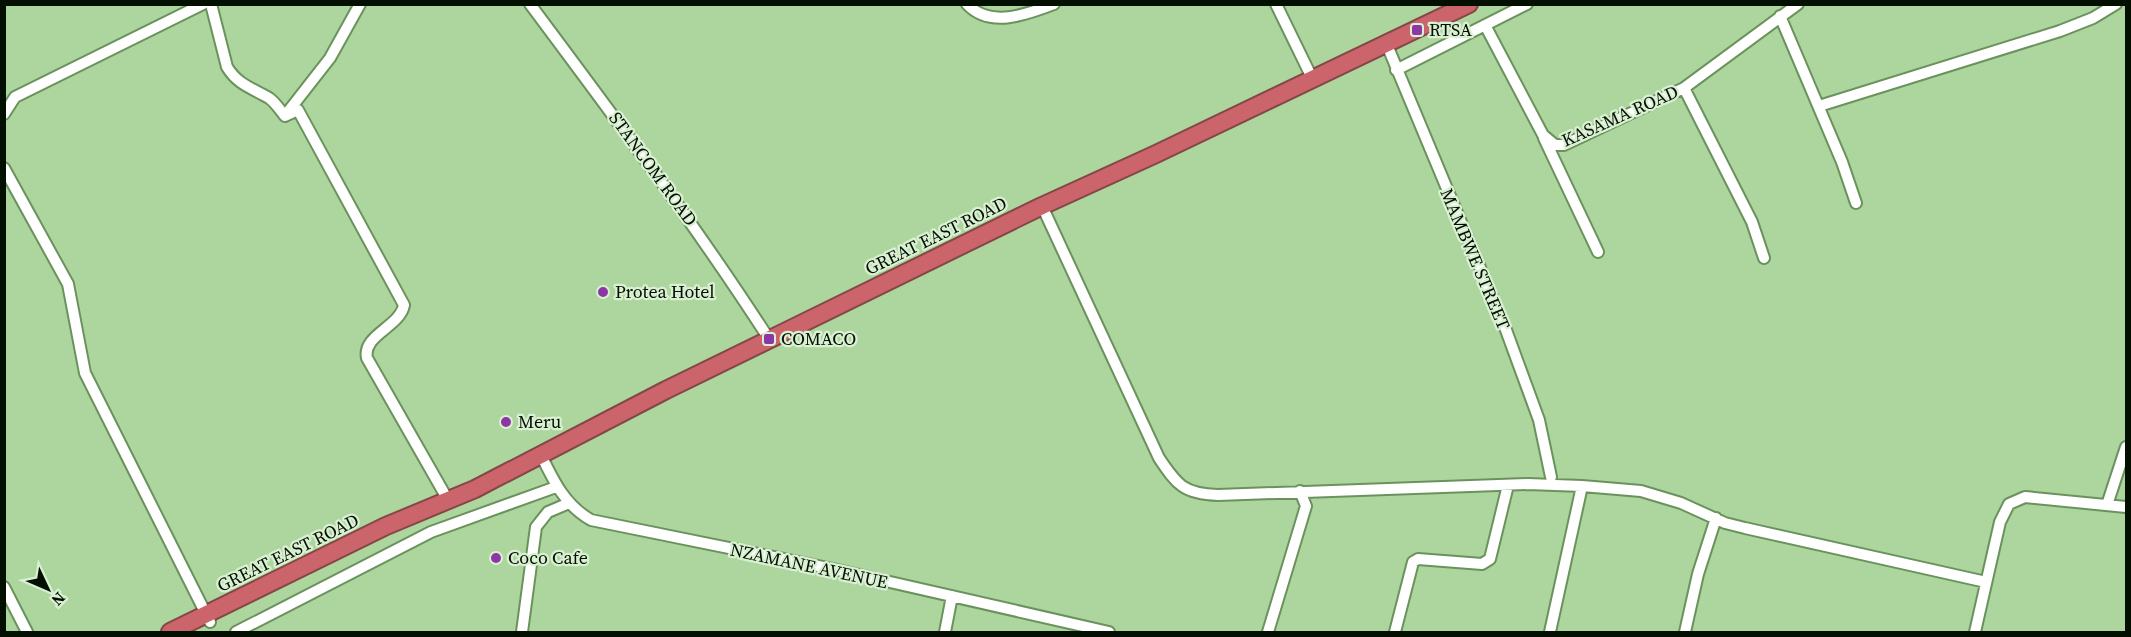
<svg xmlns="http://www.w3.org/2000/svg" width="2131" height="637" viewBox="0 0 2131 637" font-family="'Source Serif 4',serif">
<rect width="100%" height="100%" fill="#acd69e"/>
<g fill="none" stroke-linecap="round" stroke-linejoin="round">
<defs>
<path id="minor" d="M211,4L227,67C238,85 252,88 269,98C275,102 280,110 285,116
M530,4C612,114 694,223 769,339
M967,4C990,29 1028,14 1054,4
M1276,4L1313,80
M1780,16L1842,162L1856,203
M1485,25L1543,135L1555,145H1564L1684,88L1798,4
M1387,45L1506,330L1539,420L1551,477
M1396,70L1527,4
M1684,88L1752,222L1764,258
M1819,106L2060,31L2093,18L2116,4
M287,113L330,58L360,4
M4,114L15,97L203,4
M285,116L298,110L404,305C400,327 362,335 367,358L448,500
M1544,138L1598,252
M4,168L68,284L85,373L210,622
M1042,206L1159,458C1177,485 1184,494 1218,495L1528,484L1582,486L1641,491L1681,503L1725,523L1745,528L1986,582
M541,455C554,482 565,505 591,520L833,569L1109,632
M2107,505L2126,447
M4,587L27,632
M236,632L431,532L556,487
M522,632L536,527L548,512L569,503
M945,632L952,596
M1268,632L1306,506L1300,491
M1395,632L1413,562L1418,559L1482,564L1490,559L1508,485
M1550,632L1582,486
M1685,632L1698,574L1716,518
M1975,632L2000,522L2009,504L2025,497L2126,507"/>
<path id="highway" d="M170,632L386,526L475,489L666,390L1042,206L1156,154L1469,4"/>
</defs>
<use href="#minor" stroke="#6b925d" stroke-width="14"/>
<use href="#highway" stroke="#854746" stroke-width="20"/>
<use href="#minor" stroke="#fff" stroke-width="10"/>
<use href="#highway" stroke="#cb656b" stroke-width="16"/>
</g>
<g fill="#8c37a5" stroke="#daf0d3" stroke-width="2">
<rect x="1411" y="24" width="12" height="12" rx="3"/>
<circle cx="603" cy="292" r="6"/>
<rect x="763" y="333" width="12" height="12" rx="3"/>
<circle cx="506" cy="422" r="6"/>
<circle cx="496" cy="558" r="6"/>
</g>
<g text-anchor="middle" stroke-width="4.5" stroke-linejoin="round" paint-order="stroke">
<g font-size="18" fill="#031001" stroke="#daf0d3" text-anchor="start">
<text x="1429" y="36">RTSA</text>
<text x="615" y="298">Protea Hotel</text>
<text x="781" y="345">COMACO</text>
<text x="518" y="428">Meru</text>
<text x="508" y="564">Coco Cafe</text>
</g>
<g font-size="18" fill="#031001" stroke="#daf0d3">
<text transform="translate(1620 116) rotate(-24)" y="6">KASAMA ROAD</text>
<text transform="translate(653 169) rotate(54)" y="6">STANCOM ROAD</text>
<text transform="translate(936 236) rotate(-26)" y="6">GREAT EAST ROAD</text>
<text transform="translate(1475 259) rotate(67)" y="6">MAMBWE STREET</text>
<text transform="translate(288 553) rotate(-26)" y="6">GREAT EAST ROAD</text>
<text transform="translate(809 566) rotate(12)" y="6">NZAMANE AVENUE</text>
</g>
</g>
<rect width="2131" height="637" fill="none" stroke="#031001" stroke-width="12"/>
<g transform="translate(48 589) rotate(134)" stroke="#daf0d3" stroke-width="4.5" paint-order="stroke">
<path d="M0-4.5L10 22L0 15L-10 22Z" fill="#031001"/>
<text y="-9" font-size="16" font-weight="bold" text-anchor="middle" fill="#031001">N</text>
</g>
</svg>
